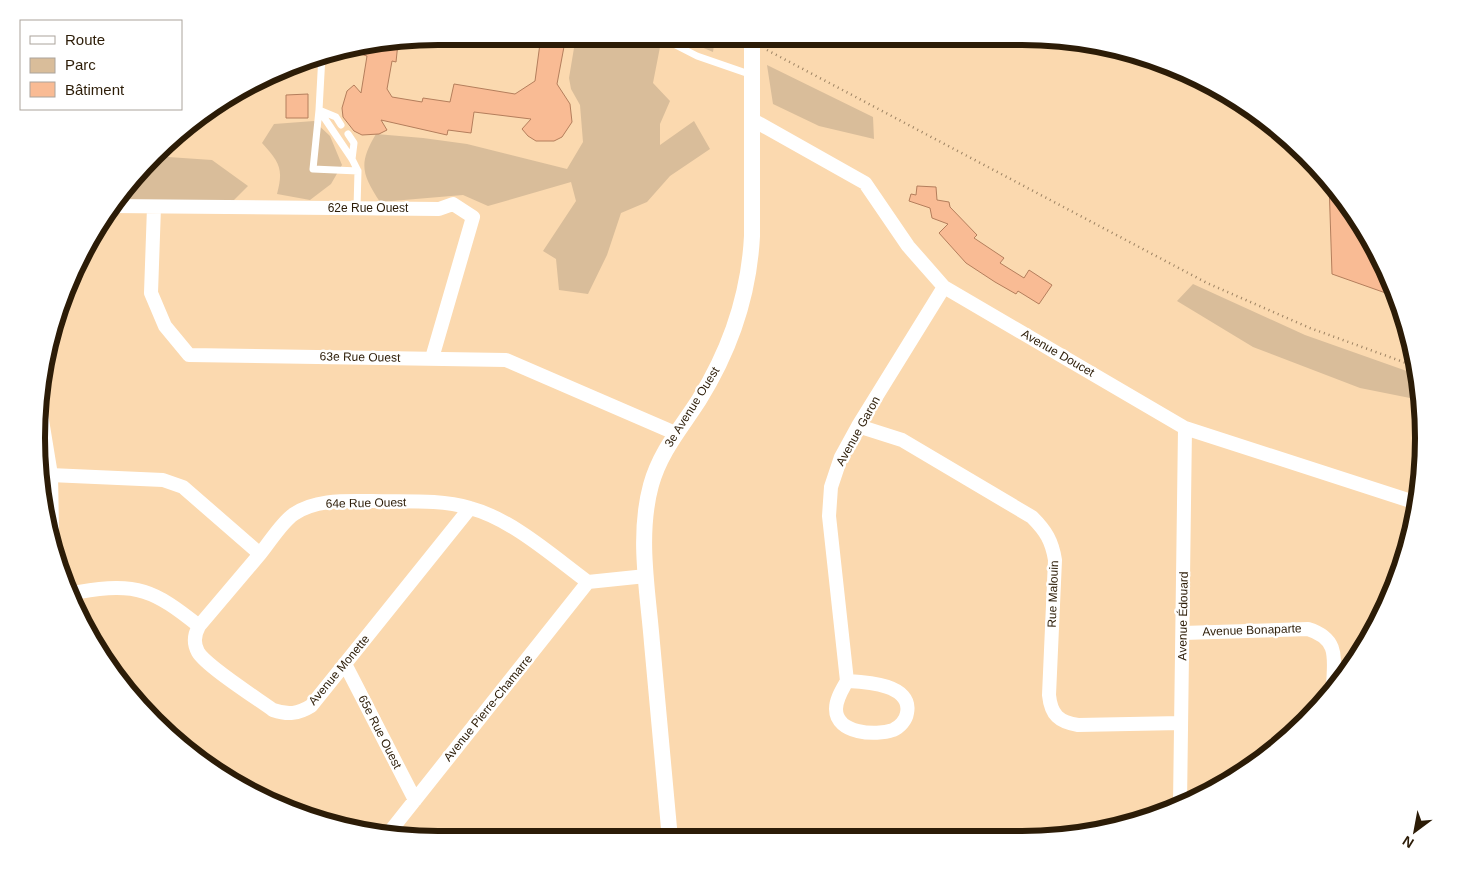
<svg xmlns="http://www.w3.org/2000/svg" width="1460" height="876" viewBox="0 0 1460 876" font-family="Arial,sans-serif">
<rect width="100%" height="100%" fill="#fbd9af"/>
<path fill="#d9bd9a" d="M576,36L637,37L660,47L653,83L670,101L660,124V145L694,121L710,149L670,176L647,202L621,213L607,255L588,294L559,290L556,259L543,251L576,201L571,182L488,206L463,195L380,202C362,174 358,164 376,134L423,138L467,144L567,169L583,142L580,105L571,89L569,78Z
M678,37H712L715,38L713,52Z
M767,65L873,117L874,139L819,126L773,104Z
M314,121L330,136L342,165L331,184L310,200L277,194C284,168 279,162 262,143L274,124Z
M168,157L212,160L248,186L231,203L112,206L157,158Z
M1193,284L1305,335L1418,375L1420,400L1360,388L1253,347L1177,301Z"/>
<path fill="#f9bb94" stroke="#b47e5c" d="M541,36H566L557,84L570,104L572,122L562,137L554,141H536L528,136L522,129L531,119L474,112L471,133L448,130L447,135L381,120L387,130L379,134L362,135L354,131L343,117L342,108L347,91L354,85L361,93L367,56L350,51L398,43L396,62L392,61L387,89L392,97L422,102L423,98L450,102L454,84L515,94L535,81Z
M308,94V118H286V95Z
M1329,182L1356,215L1393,285L1397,297L1332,274Z
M917,186L936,187L937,200L949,202L950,207L977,235L974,238L1004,258L1000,263L1024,278L1029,270L1052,285L1039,304L1018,291L1016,294L995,282L966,263L939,233L948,224L932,218L930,208L909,201L911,194L916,195Z"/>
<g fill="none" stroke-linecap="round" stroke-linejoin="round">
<path stroke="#9c8262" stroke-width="2.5" stroke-dasharray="1 4" stroke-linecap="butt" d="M767,50L1207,283L1310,328L1417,367"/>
<path stroke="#fff" stroke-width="7" d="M660,37L697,56L752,75
M322,55L319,110L352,159L358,171L357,208
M341,125L336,117L319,110L313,169L358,171
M348,134L354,143L352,159"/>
<path stroke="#fff" stroke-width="14" d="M753,120L865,183L908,246L944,287L1185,428L1417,503
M112,206L439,209L453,204L473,217L432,358
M154,207L151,293L165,326L189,355L506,360L675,433
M858,426L902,440L1032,517C1046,531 1052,541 1055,560L1049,695C1051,715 1059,722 1078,725L1181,723
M50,475L163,480L183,487L260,554C270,542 281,523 294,514C316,499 346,501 372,501C404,502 439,499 470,508C512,519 554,557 588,582L646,576
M260,554L199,626C194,635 193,643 198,652C206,666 258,699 273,710C288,715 298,714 311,706L470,508
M79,592C137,582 154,590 199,626
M1183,633L1308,629C1340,639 1334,659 1333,687
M345,664L415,800
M847,681C865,682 913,684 907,713C906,720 900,727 893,730C876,736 836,734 836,709C836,699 842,690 847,681L829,516L831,487L841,457L858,426L944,287
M1180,804L1185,428
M388,834L588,582"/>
<path stroke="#fff" stroke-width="16" d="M40,414L50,475L51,530
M670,839C664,774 658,708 652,643C648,592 637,536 651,485C660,452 681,428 699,400C730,350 749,295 752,236V37"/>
</g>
<g text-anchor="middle" stroke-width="5" stroke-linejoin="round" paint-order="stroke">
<g font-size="12" fill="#2c1c07" stroke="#fff">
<text x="368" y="212">62e Rue Ouest</text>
<text transform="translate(1058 353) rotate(30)" y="4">Avenue Doucet</text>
<text transform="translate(360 357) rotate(1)" y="4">63e Rue Ouest</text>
<text transform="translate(692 407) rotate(-58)" y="4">3e Avenue Ouest</text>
<text transform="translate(858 431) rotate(-61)" y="4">Avenue Garon</text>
<text transform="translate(366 503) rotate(-1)" y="4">64e Rue Ouest</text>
<text transform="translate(1053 594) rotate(-88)" y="4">Rue Malouin</text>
<text transform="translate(1183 616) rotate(-89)" y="4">Avenue Édouard</text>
<text transform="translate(1252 630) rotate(-2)" y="4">Avenue Bonaparte</text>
<text transform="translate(339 670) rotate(-50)" y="4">Avenue Monette</text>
<text transform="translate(488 708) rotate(-51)" y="4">Avenue Pierre-Chamarre</text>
<text transform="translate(380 732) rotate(63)" y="4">65e Rue Ouest</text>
</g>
</g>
<path d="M0 0H1460V876H0ZM438 45H1022A393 393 0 0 1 1415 438V438A393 393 0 0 1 1022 831H438A393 393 0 0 1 45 438V438A393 393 0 0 1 438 45Z" fill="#fff" fill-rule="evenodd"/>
<path fill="none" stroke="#2c1c07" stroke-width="6" d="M438 45H1022A393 393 0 0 1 1415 438V438A393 393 0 0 1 1022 831H438A393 393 0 0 1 45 438V438A393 393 0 0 1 438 45Z"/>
<rect x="20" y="20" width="162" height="90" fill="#ffffff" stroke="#aba49c"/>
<rect x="30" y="36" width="25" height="8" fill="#ffffff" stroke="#aba49c"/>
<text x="65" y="45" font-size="15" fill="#2c1c07">Route</text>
<rect x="30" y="58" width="25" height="15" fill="#d9bd9a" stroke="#aba49c"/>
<text x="65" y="70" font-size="15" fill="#2c1c07">Parc</text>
<rect x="30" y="82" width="25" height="15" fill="#f9bb94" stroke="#aba49c"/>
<text x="65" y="95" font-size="15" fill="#2c1c07">Bâtiment</text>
<g transform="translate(1415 831) rotate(212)" stroke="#ffffff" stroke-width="4" paint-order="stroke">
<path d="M0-4L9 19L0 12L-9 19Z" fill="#2c1c07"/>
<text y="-8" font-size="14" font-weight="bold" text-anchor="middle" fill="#2c1c07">N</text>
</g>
</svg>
